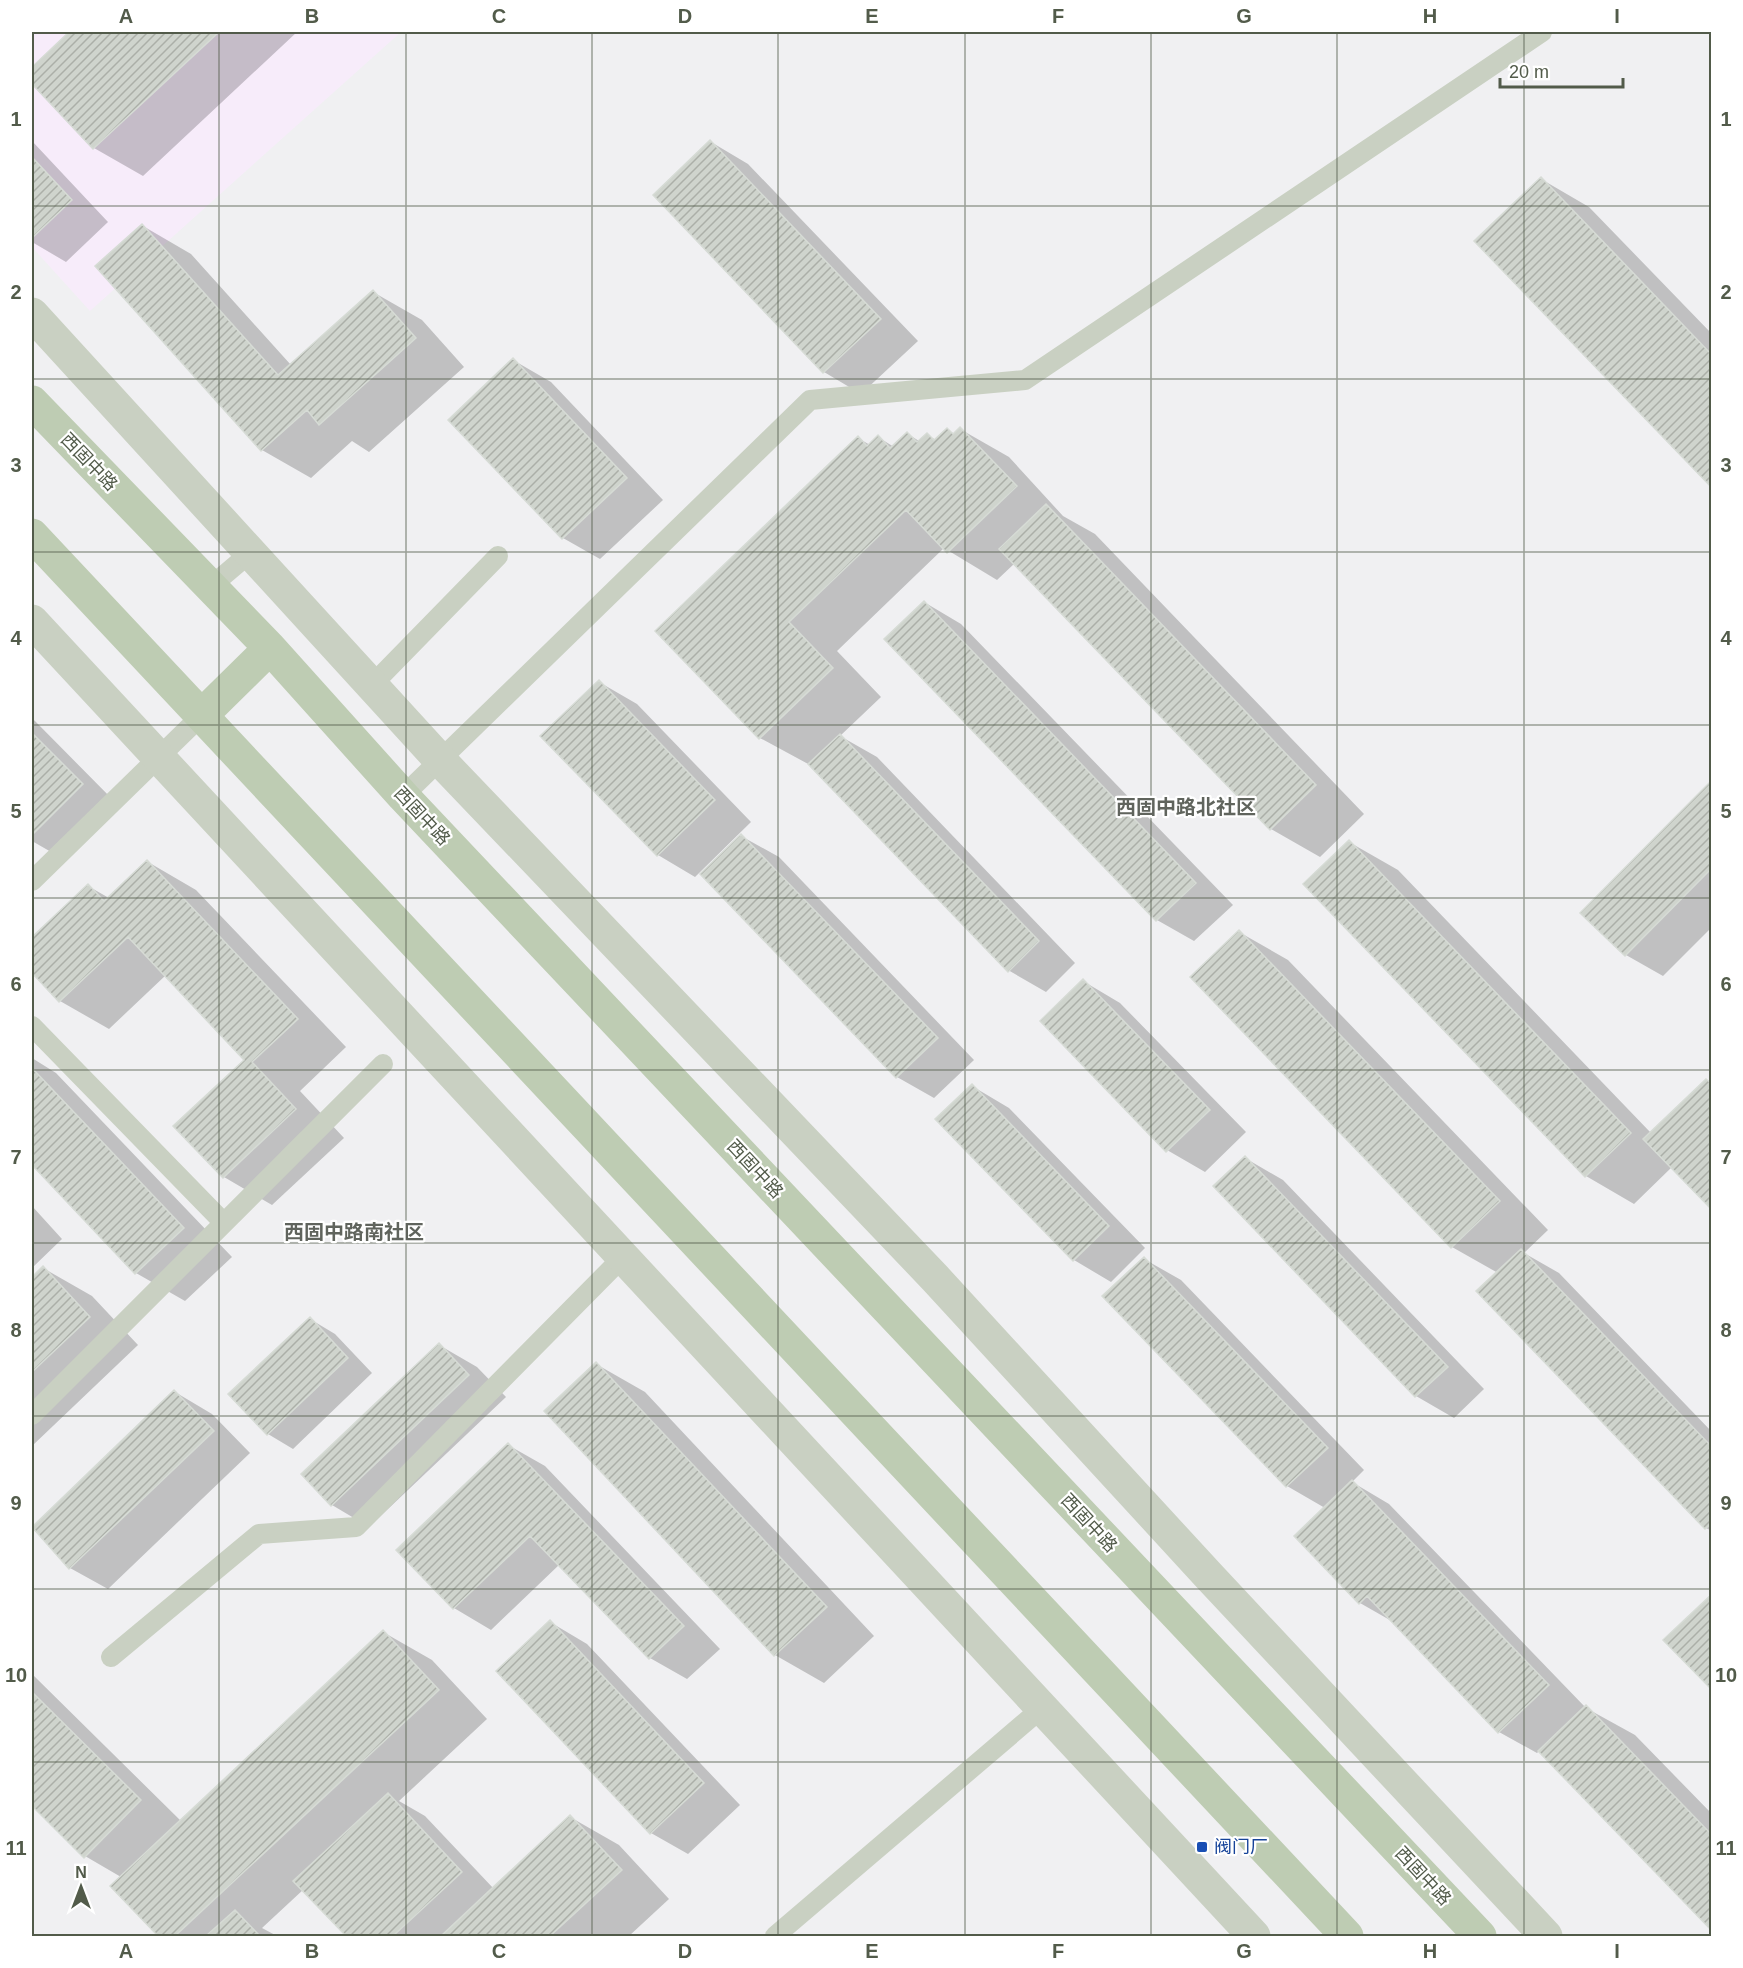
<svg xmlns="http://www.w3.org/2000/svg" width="1743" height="1968" viewBox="0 0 1743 1968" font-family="Arial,'Noto Sans SC',sans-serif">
<defs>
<pattern id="building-hatch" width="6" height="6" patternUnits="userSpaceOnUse" patternTransform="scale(1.5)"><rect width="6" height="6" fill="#cfd4cd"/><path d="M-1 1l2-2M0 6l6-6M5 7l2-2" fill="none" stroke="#abafa8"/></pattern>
</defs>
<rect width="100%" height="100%" fill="#f0f0f2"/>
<path fill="#f7ecfa" d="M32,32H401L90,311L32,247Z"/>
<path fill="#0003" d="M71,32H297L143,176L94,148L32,82V69Z
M32,141L108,222L66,262L32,242Z
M711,142L748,164L918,341L861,394L824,372L655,195Z
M1541,179L1589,207L1712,334V486Z
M143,226L191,254L291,365L373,292L422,320L464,367L369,452L352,441L311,478L262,450L97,266Z
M513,360L551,382L663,500L600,559L563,538Z
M960,429L1009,457L1063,516L1095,534L1364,814L1320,857L1271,829L1015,563L997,580L944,548L837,651L881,697L840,736L877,757L1075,963L1046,992L1008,970L810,765L760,738L657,631L858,438L870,445L878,437L894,447L908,434L919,441L927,435L936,440L947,430L955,434Z
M924,602L961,624L1233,905L1194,941L1157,920Z
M599,682L637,704L751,822L695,877L658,855Z
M32,718L119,806L65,860L32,841Z
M1712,783V927L1663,976L1626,955Z
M741,836L779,857L974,1060L934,1098L897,1077Z
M1349,842L1398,870L1651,1133L1706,1081L1712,1084V1208L1672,1167L1634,1204L1586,1176Z
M148,862L196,890L346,1047L300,1091L344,1138L272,1205L224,1177L246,1060L166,975L109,1029L60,1001L32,971V939L88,886L109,898Z
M1239,932L1288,960L1548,1230L1524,1253L1559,1273L1712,1432V1531L1706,1528L1498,1273L1452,1247Z
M1083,981L1120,1003L1246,1132L1205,1172L1167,1150Z
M32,1058L56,1073L232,1257L185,1301L136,1273L32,1163Z
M972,1086L1009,1108L1145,1248L1111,1282L1074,1260L937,1119Z
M1245,1158L1283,1180L1484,1389L1454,1418L1416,1396L1215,1186Z
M32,1206L62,1239L32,1268Z
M1144,1259L1181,1280L1364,1470L1352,1482L1389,1504L1586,1708L1635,1735L1712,1814V1929L1540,1750L1537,1753L1499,1732L1395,1623L1360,1603L1325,1508L1287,1486L1104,1296Z
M43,1268L92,1296L138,1345L32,1446V1279Z
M310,1319L335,1334L372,1373L293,1449L268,1434L230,1395Z
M439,1345L477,1367L506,1397L369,1527L332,1505L303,1474Z
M596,1364L645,1392L874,1636L824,1683L775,1655Z
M175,1392L212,1414L250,1453L108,1589L70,1568L32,1528Z
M508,1445L545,1466L720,1649L687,1679L650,1658L560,1564L491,1630L454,1608Z
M550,1622L587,1644L740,1805L688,1854L651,1833Z
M383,1632L432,1660L487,1719L399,1801L425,1816L494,1889L570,1817L619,1845L669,1899L629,1936H348L304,1889L262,1928L277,1936H160L112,1886L121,1877L85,1856L32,1804V1674L181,1821Z"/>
<path fill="url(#building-hatch)" stroke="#d6dbd5" stroke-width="1.5" d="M69,32H219L93,149L32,84V67Z
M710,140L881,319L823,373L653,195Z
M32,157L72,200L32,238Z
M1541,177L1712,355V488L1474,241Z
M142,224L278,375L373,290L416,338L319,425L307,410L261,451L95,266Z
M513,358L627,478L562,539L448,420Z
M960,427L1017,486L947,553L906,510L789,622L833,668L759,739L655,631L858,436L867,446L878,435L890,448L907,432L917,442L927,433L934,440L947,428L953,434Z
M1046,504L1316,785L1270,830L999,549Z
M924,601L1196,883L1156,921L884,639Z
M599,680L715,800L657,856L540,736Z
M32,733L83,784L32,835Z
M840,734L1039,941L1008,972L808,764Z
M1712,780V868L1625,956L1580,913Z
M741,834L938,1038L896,1078L700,874Z
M1349,840L1631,1133L1585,1177L1303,884Z
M147,860L298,1019L252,1062L296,1109L223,1178L173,1126L244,1060L128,937L59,1002L32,973V937L88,884L104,901Z
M1239,930L1500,1201L1451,1248L1190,977Z
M1083,979L1210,1110L1166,1152L1040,1021Z
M32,1068L184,1228L135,1274L32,1165Z
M1706,1079L1712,1084V1210L1643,1139Z
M972,1084L1109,1226L1073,1261L935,1119Z
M1245,1156L1448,1367L1415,1397L1213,1186Z
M1521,1249L1712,1447V1523L1705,1529L1476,1291Z
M1144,1257L1328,1448L1286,1487L1102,1296Z
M43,1266L90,1317L32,1372V1277Z
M310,1317L348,1358L267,1435L228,1394Z
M439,1343L469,1375L331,1506L301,1474Z
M596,1362L827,1607L774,1656L544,1411Z
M174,1390L214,1431L69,1569L32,1527Z
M508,1443L684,1626L649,1659L530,1536L453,1609L396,1550Z
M1352,1480L1549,1685L1498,1733L1367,1596L1359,1604L1294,1536Z
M1712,1594V1690L1663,1640Z
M550,1620L704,1783L650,1834L496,1671Z
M383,1630L439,1690L175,1936H158L110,1886Z
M32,1692L141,1800L84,1858L32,1806Z
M1586,1705L1712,1835V1931L1538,1751Z
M388,1793L462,1872L393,1936H346L293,1881Z
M570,1815L622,1870L550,1936H441Z
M235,1910L260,1936H206Z"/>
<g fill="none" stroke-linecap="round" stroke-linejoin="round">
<path stroke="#c9d0c2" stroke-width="20" d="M210,587L250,553
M372,685L498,556
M403,796L810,400L1025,380L1542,32
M32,881L202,715
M32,1026L224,1223
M32,1415L383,1064
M111,1657L259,1534L356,1527L623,1257
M775,1936L1042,1708"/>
<path stroke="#c9d0c2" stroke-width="33" d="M32,314L440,760L935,1278L1208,1575L1546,1936
M32,621L1254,1936"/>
<path stroke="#beccb3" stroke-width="33" d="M32,402L270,648L403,796L1480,1936
M32,535L1347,1936
M202,715L270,648"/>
</g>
<path fill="none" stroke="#525b4a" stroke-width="1.5" stroke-opacity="0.55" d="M219,32V1936M406,32V1936M592,32V1936M778,32V1936M965,32V1936M1151,32V1936M1337,32V1936M1524,32V1936M32,206H1712M32,379H1712M32,552H1712M32,725H1712M32,898H1712M32,1070H1712M32,1243H1712M32,1416H1712M32,1589H1712M32,1762H1712"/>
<rect fill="#1a4fb4" stroke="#fff" stroke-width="2" x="1196" y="1841" width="12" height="12" rx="3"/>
<g text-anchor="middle" stroke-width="4.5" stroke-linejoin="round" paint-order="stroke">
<g font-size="18" fill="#525b4a" stroke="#fff">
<text transform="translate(89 462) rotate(46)" y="6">西固中路</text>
<text transform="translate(422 816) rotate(47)" y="6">西固中路</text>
<text transform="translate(755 1169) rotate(47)" y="6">西固中路</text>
<text transform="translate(1089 1523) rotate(47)" y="6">西固中路</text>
<text transform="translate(1423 1876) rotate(47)" y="6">西固中路</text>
</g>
<g font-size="18" fill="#164399" stroke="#fff" text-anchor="start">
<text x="1214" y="1853">阀门厂</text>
</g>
<g font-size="20" font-weight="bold" fill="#60645d" stroke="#fff">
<text x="1186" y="814">西固中路北社区</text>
<text x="354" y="1239">西固中路南社区</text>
</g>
</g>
<rect width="1743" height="1968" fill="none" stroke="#ffffff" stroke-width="66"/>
<g transform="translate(81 1887)" stroke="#ffffff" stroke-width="4.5" paint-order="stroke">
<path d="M0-4.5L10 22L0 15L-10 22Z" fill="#525b4a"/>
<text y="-9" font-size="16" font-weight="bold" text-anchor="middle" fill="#525b4a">N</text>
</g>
<path d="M1500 78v9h123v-9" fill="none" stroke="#525b4a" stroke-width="3"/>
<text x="1509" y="78" font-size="18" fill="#525b4a" stroke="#ffffff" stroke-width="4.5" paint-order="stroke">20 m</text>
<rect x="33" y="33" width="1677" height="1902" fill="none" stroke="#525b4a" stroke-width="2"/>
<g font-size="20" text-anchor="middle" font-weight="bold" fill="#525b4a">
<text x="126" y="23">A</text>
<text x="312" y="23">B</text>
<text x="499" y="23">C</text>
<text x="685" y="23">D</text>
<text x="872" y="23">E</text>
<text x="1058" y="23">F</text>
<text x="1244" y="23">G</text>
<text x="1430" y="23">H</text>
<text x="1617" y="23">I</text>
<text x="16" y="126">1</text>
<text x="1726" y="126">1</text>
<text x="16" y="299">2</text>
<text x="1726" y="299">2</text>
<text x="16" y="472">3</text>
<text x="1726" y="472">3</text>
<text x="16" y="645">4</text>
<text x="1726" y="645">4</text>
<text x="16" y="818">5</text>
<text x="1726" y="818">5</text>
<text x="16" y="991">6</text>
<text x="1726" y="991">6</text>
<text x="16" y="1164">7</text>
<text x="1726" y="1164">7</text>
<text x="16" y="1337">8</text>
<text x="1726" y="1337">8</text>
<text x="16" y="1510">9</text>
<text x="1726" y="1510">9</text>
<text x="16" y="1682">10</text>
<text x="1726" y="1682">10</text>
<text x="16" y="1855">11</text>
<text x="1726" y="1855">11</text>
<text x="126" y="1958">A</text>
<text x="312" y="1958">B</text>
<text x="499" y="1958">C</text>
<text x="685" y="1958">D</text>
<text x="872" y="1958">E</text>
<text x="1058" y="1958">F</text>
<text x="1244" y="1958">G</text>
<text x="1430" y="1958">H</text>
<text x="1617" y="1958">I</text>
</g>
</svg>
